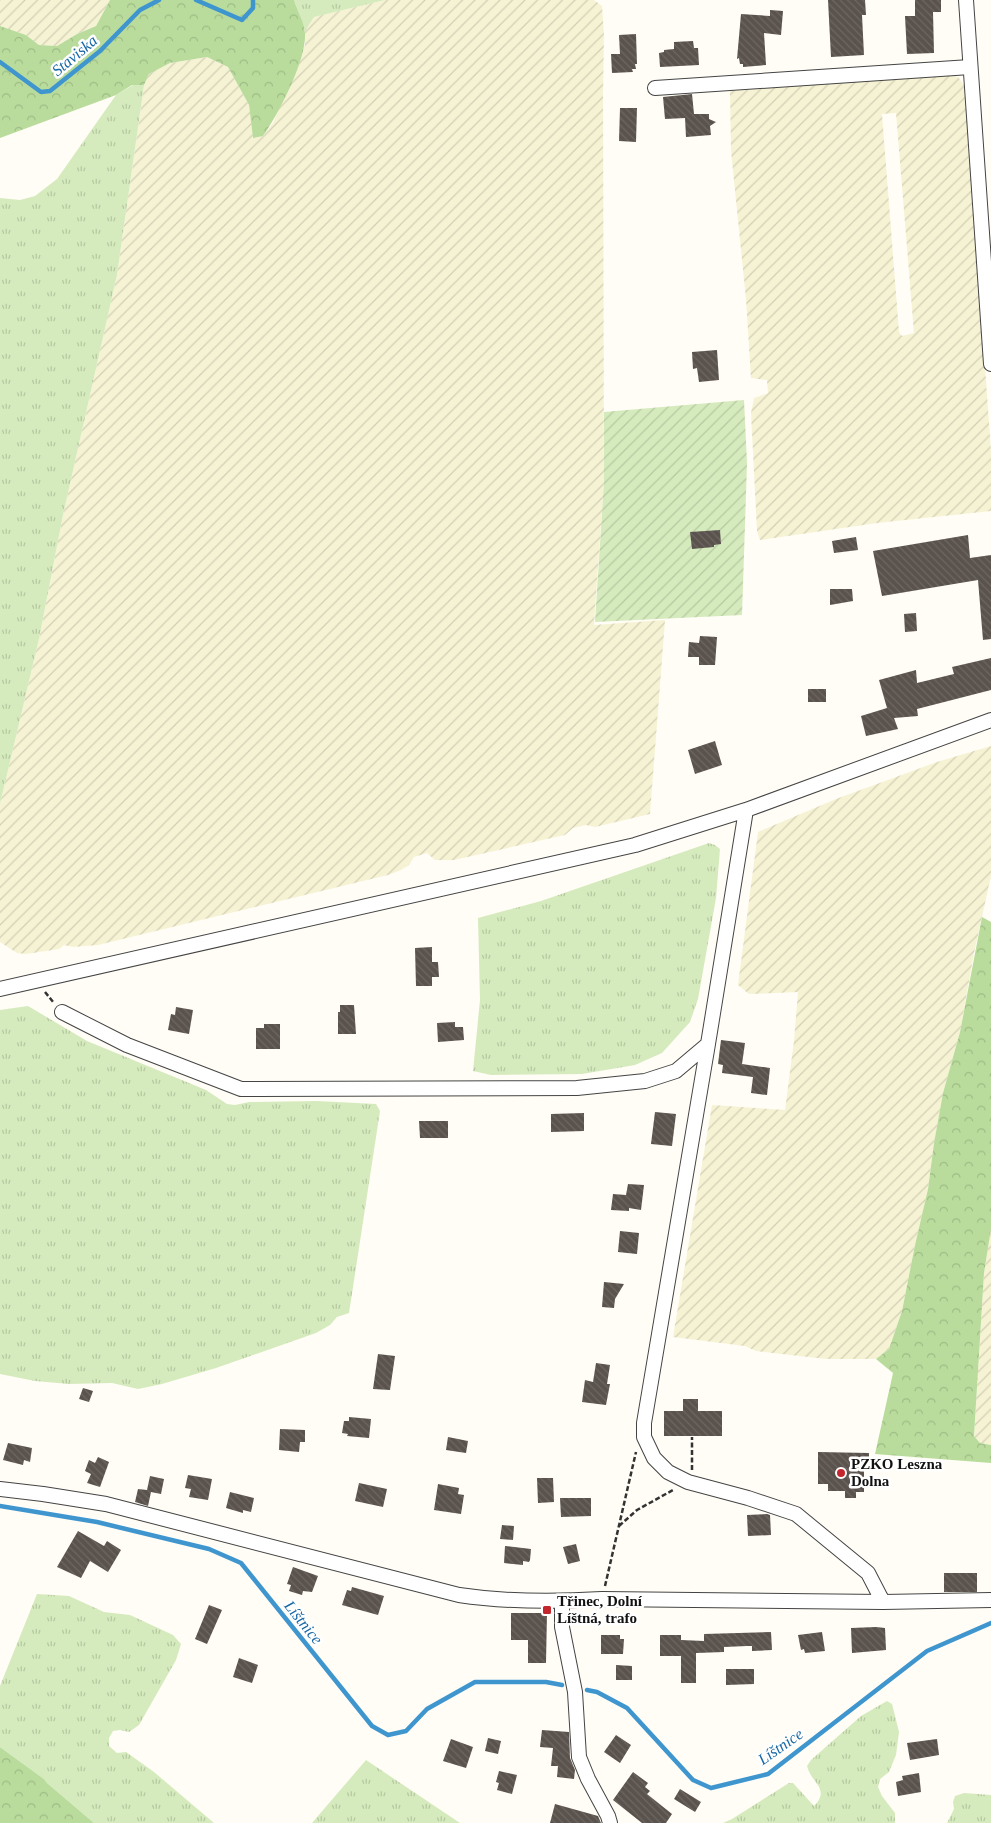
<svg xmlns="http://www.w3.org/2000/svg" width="991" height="1823" viewBox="0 0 991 1823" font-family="Georgia,serif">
<defs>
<pattern id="farmland-furrows" width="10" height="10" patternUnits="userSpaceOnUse" patternTransform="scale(1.25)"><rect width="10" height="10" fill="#f6f3d4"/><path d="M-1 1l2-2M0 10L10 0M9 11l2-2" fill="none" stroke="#d2cfb5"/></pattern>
<pattern id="grass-tufts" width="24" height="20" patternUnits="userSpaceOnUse" patternTransform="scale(1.25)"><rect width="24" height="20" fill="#d5ebbd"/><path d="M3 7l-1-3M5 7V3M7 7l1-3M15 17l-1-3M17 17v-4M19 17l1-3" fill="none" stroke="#b6c8a1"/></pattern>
<pattern id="forest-crowns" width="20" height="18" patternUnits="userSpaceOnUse" patternTransform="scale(1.25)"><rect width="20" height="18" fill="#b9dc9c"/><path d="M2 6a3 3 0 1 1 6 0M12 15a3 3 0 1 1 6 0" fill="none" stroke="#9ebc85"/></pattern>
<pattern id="garden-furrows" width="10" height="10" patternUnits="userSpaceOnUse" patternTransform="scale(1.25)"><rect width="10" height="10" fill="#d5ebbd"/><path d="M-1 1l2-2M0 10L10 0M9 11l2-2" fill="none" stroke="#b6c8a1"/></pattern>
<pattern id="building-back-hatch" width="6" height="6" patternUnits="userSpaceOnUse" patternTransform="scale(1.25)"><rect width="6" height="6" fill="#5a524d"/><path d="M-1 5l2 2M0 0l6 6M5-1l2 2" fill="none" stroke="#6d6662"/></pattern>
</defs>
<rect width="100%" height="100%" fill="#fffdf5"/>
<path fill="url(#farmland-furrows)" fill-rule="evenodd" d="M0,0H110L96,26L77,34L57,46L39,45L26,35L0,26Z
M385,0H594L602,6L604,35L603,92L604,481L594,625L665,620L650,814L595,827L586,825L573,828L565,835L454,860H435L427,853L414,857L409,865L401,870L388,875L98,945L73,947L64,945L59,949L26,954L17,953L0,942V804L39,639L63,515L117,275L144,85L149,74L170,63L207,57L228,67L249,105L253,137L263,136L273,123L305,45V31L313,17Z
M952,74L959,78L965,87L991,451V511L877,523L760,540L757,531L751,413L754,398L768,393L767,380L751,378L746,299L731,151L730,91ZM896,113L914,333L902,336L899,332L882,114Z
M991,746V876L974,953L960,1032L943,1093L934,1143L928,1189L915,1245L902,1311L889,1349L876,1359H826L756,1351L745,1346L673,1337L712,1105L785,1110L794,1041L798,992L749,994L738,985L758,832L836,799L937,762Z
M991,1229V1445L980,1443L974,1436L984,1273Z"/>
<path fill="url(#grass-tufts)" d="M294,0H385L314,17L305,31Z
M133,85H144L117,275L63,515L39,639L0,804V198L20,200L35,196L57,179L116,95Z
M709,843L715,845L720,849L716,898L698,999L690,1022L662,1053L635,1065L582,1074L491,1075L473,1071L480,1000L478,918L541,901Z
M28,1006L87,1041L206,1090L227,1104L235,1105L249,1102L317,1101L376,1104L380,1111L349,1313L337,1317L330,1325L316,1333L216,1368L162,1384L138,1389L112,1383L69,1384L35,1381L0,1374V1010Z
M37,1594L69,1596L104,1612L130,1615L173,1635L181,1644L176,1660L139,1725L129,1732L120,1730L113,1731L109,1738V1746L117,1753L126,1752L154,1772L214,1823H94L47,1783L44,1779L0,1747V1686Z
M887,1701L892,1704L899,1732L896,1755L889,1772L880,1779L878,1787L882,1796L895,1813V1823H723L732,1819L789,1783H793L814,1806C831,1789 811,1783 807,1766L811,1760L861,1716Z
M366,1760L460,1823H312Z
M964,1793L991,1795V1823H947L954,1809L953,1802L955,1796Z"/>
<path fill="url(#forest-crowns)" d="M110,0H294C297,10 304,22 305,33C307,59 278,115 263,136L253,138L249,105L228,67L207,57L170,63L149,74L144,85H132L116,95L0,138V26L26,35L39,45L57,46L77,34L96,26Z
M982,917L991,922V1229L984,1273L974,1436L980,1443L991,1445V1463L875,1454L893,1373L876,1359L889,1349L902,1311L915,1245L928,1189L934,1143L943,1093L960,1032Z
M0,1747L44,1779L47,1783L94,1823H0Z"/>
<path fill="url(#garden-furrows)" d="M744,400L747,463L742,615L595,622L604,481V412Z"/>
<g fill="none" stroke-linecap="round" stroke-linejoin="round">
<path stroke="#3f96cf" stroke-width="4.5" d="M196,0L242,20L253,8V0
M0,62L41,92L50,91L100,51L140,10L159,0
M0,1506L97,1522L209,1549L241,1563L372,1726L388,1735L406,1731L427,1709L475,1682H546L562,1685
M587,1690L597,1692L627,1708L693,1780L711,1788L768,1774L927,1651L991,1623"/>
</g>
<path fill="url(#building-back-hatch)" d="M828,0H865L866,15H862L864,55L831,57Z
M915,0H941V12H933L934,53L907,54L905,16H915Z
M770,10L783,11L781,35L764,33L766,65L743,67V64H740L739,58L737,59L741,14L770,16Z
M636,34L637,64H635L636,69H632L633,72L612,73L611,54H620L619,35Z
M693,41L694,48H698L699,65L660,67L659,53L664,52V50L674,49V42Z
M692,94L694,114H709V119L716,122L710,126L711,135L686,137L685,118L665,119L663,97Z
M620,108H637L636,142L619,141Z
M717,350L719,380L699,382L697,368L693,369L692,352Z
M720,530L721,544L714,545V547L692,549L690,532Z
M968,535L970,558L991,555V639L983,640L978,580L882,596L873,551Z
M856,537L858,550L834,553L832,541Z
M830,589H852L853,601L830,605Z
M916,613L917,631L905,632L904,614Z
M700,636L717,637L715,665H699V657H688L689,642L699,643Z
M991,658V690L917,709L918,716L894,718L898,729L866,736L861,716L887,708L879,680L916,670L917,683L954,674L952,667Z
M808,689H826V702H808Z
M715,741L722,765L695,774L688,750Z
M432,947V962H438L439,977H432V986H416L415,948Z
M340,1005H354L356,1034H338V1012H340Z
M176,1007L193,1010L189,1034L168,1030L171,1014L175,1015Z
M455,1022V1027H463L464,1040L438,1042L437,1023Z
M264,1024H280V1049H256V1028H264Z
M721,1040L745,1043L742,1064L770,1068L767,1095L751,1093L753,1077L722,1073L723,1065L718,1064Z
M655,1112L676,1114L672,1146L651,1144Z
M584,1113V1131L551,1132V1114Z
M419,1121H448V1138H420Z
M628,1184L644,1185L641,1210L629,1208V1211L611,1210L613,1194L626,1195Z
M620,1231L639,1233L637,1254L618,1252Z
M604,1282L624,1284L615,1299L614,1308L602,1307Z
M378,1354L395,1356L390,1390L373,1389Z
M596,1363L610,1365L607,1384H610L606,1405L582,1402L585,1380L593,1382Z
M83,1388L93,1391L89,1402L79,1399Z
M683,1399H698V1411H722V1436H664V1411H683Z
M349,1417L371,1419L369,1438L347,1436L348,1434L342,1433L344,1421H349Z
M280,1429L305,1430V1442H300L299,1452L279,1450Z
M448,1437L468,1441L466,1453L446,1450Z
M8,1443L32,1448L30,1462L24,1460L23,1465L3,1460Z
M818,1452L869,1453V1466H864V1492H856V1498H845V1491H828V1484H818Z
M98,1457L109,1462L100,1487L87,1483L91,1474L85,1471L89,1460L95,1463Z
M188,1475L212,1479L208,1500L189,1497L191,1489L185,1488Z
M150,1476L164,1479L161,1494L151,1492L148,1506L135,1502L138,1489L147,1490Z
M537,1478H553L554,1502L538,1503Z
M359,1483L387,1489L383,1507L355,1501Z
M438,1484L459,1488L458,1494L464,1495L461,1514L434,1510Z
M230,1492L254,1498L251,1512L243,1510V1513L226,1508Z
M560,1498H591V1516L561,1517Z
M767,1514L770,1515L771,1535L748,1536L747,1515Z
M502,1525L514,1526L513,1540L500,1539Z
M78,1531L104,1546L107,1541L121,1550L108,1572L90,1561L81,1578L57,1567Z
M576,1544L580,1561L568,1564L563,1547Z
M505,1546L531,1549L530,1560L529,1562L523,1561V1565L504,1563Z
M293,1567L318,1576L312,1592L303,1591L302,1595L289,1591L291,1585L287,1584Z
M944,1573H977V1592H944Z
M352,1587L384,1596L378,1615L342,1605L347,1590L351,1591Z
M209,1605L222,1610L207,1644L195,1639Z
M511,1613H547L546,1663H528V1640H511Z
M876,1627L885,1628L886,1650L852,1653L851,1628Z
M771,1632L772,1650L752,1651V1646H747L724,1647V1652L696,1653V1683H681V1656H660V1635H681V1640L704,1641V1634Z
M822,1632L825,1651L805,1653L804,1649L801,1650L798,1635Z
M601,1635H620V1639H624L623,1654H601Z
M239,1658L258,1665L252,1683L233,1677Z
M616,1665L632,1666V1680H616Z
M726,1669H754V1684L726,1685Z
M542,1730L569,1732L570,1758L575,1770L574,1779L557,1777L558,1766H551L553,1748L540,1747Z
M616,1735L631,1745L620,1763L604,1752Z
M488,1738L501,1741L498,1754L485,1751Z
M451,1739L473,1747L466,1768L443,1761Z
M937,1739L939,1755L910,1760L907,1743Z
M499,1771L517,1775L512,1794L497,1790L499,1783L496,1782Z
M633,1772L648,1783L645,1787L650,1791L647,1794L672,1814L666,1823H642L613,1800Z
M919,1773L921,1792L898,1796L896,1782L903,1780L902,1776Z
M680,1789L701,1802L695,1812L674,1799Z
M555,1804L598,1816L601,1823H550Z"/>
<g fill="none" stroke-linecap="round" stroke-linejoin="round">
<defs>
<path id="minor" d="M966,0L991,364
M655,88L970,67
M0,989L635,845L746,810L991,720
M62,1012L127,1045L241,1089L577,1088L645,1081L676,1071L708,1044L746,810
M708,1044L644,1423V1437L654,1458L668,1472L688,1482L748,1498L796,1514L868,1573L883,1602
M0,1489L43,1494L106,1504L459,1595C507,1602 554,1602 602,1599L883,1602L991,1600
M562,1602V1627L575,1692L579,1757L588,1779L608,1816L610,1823"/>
</defs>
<use href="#minor" stroke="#444" stroke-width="16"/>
<path stroke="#333" stroke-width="2.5" stroke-dasharray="5 2.5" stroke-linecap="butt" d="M45,992L54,1003
M692,1470V1437
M619,1526L637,1510L673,1490
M605,1586L636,1452"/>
<use href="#minor" stroke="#fff" stroke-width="14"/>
</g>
<g fill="#c4262e" stroke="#fff" stroke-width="2">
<circle cx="841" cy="1473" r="5"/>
<rect x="542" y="1605" width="10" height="10" rx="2.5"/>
</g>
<g text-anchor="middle" stroke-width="5" stroke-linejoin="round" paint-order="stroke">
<g font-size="15" font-weight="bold" fill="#111" stroke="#fff" text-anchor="start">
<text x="851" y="1469">PZKO Leszna<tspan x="851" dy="17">Dolna</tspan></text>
<text x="557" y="1606">Třinec, Dolní<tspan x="557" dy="17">Líštná, trafo</tspan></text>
</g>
<g font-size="16" font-style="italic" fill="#1768a6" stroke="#fff">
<text transform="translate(74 55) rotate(-40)" y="6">Staviska</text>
<text transform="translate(304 1622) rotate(51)" y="6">Líštnice</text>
<text transform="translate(780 1746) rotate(-35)" y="6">Líštnice</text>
</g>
</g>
</svg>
